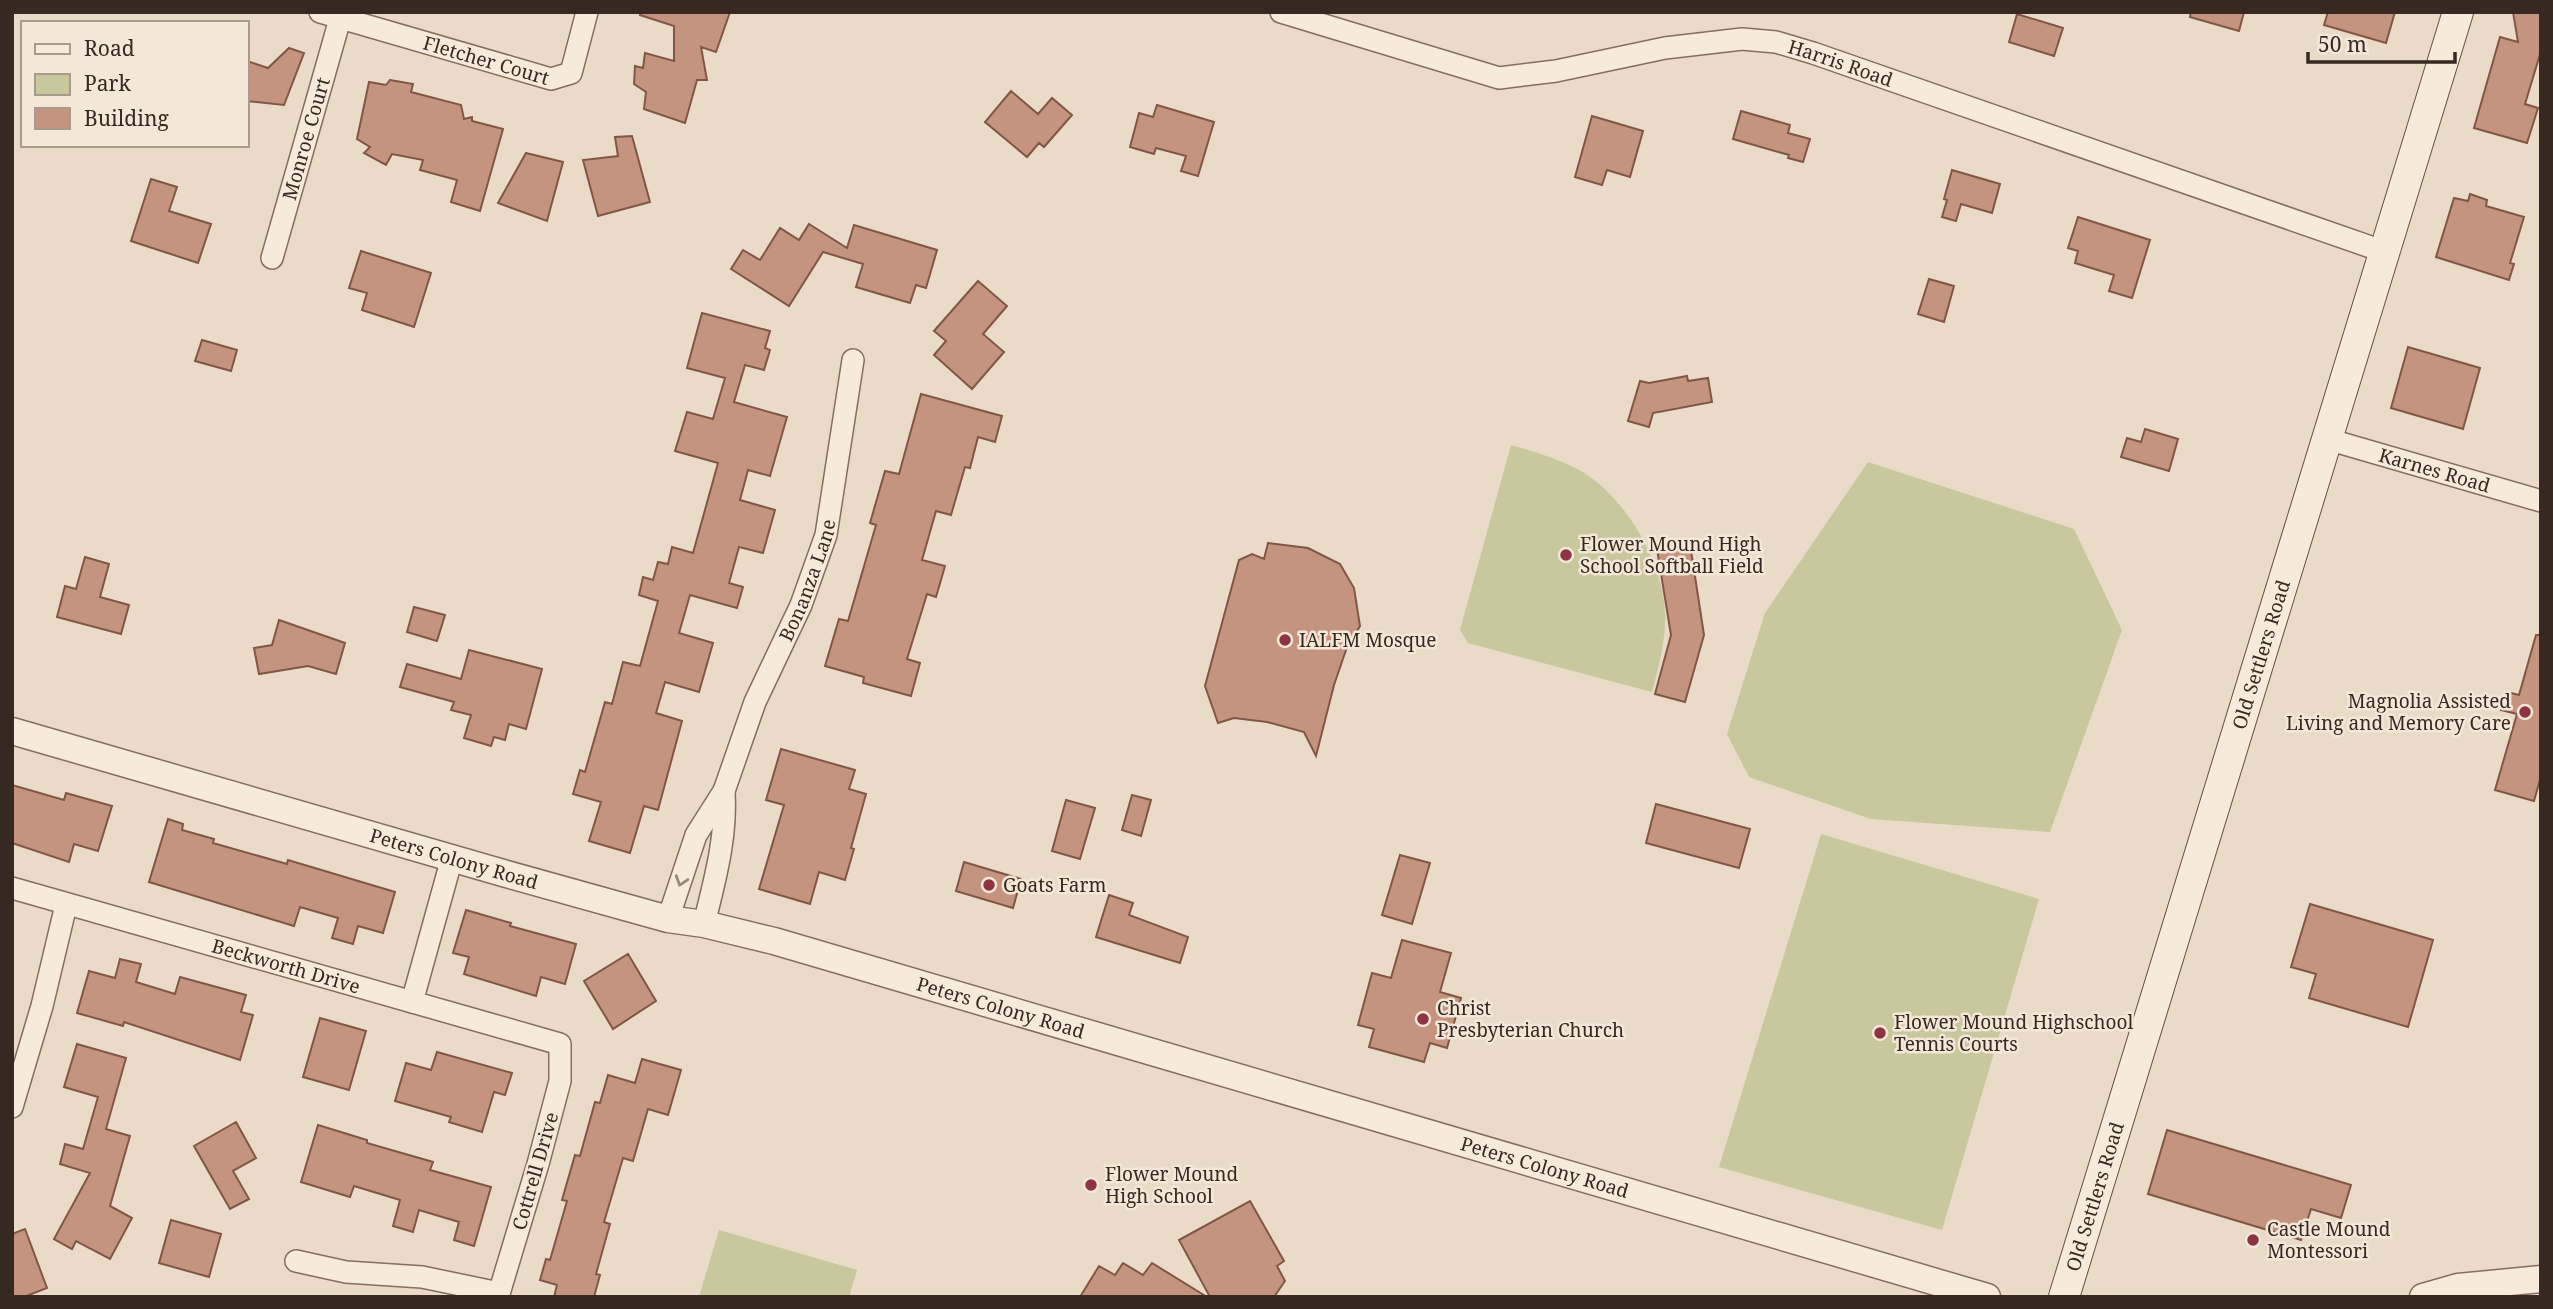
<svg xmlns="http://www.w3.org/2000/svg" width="2553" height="1309" viewBox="0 0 2553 1309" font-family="'Noto Serif',serif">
<rect width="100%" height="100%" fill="#eadbc8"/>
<path fill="#c8c79d" d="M1511,445C1535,452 1559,459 1581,471C1628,499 1668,569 1665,624C1664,647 1658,670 1652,692L1468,643L1460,630Z
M1868,462L2074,529L2122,630L2050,832L1871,819L1749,777L1727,734L1765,613Z
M1821,834L2039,899L1942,1230L1719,1167Z
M719,1230L857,1270L849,1297H699Z"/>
<path fill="#c59481" stroke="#825647" stroke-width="2" d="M641,12H730L716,52L701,47L707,80H697L685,123L644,109L646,92L634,84L635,66L643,68L645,53L674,61V26L640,15Z
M2191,12H2244L2239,31L2190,17Z
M2328,12H2395L2386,43L2324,25Z
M2513,12H2541V51L2525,104L2538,108L2527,143L2474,128L2500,37L2518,42Z
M2017,14L2063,28L2054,56L2009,42Z
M289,48L304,53L284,105L247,101V61L268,68Z
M390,80L413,84L411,92L461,105L464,119L472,117V121L503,129L480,211L451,202L457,180L420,170L423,160L392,154L386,165L364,153L370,147L357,139L369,82L386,85Z
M1011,91L1038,114L1052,98L1072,115L1044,147L1039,143L1027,157L985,122Z
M1157,105L1214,122L1198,176L1181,171L1186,156L1156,148L1154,154L1130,147L1139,113L1153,117Z
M1741,111L1790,125L1788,133L1810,139L1803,162L1788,158L1789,155L1733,139Z
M1592,116L1643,131L1630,177L1607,170L1602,185L1575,177Z
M632,136L650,202L598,216L583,160L618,156L615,137Z
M526,153L563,162L547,221L498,203Z
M1952,170L2000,184L1992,213L1961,204L1956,221L1942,217L1947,200L1944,199Z
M151,179L177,187L169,211L211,224L198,263L131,241Z
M2470,194L2487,200L2486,206L2524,217L2510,263L2514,264L2509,280L2436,257L2454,198L2468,201Z
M2078,217L2150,240L2132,298L2109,291L2114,275L2075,263L2078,251L2068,248Z
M809,224L847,248L854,225L937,250L926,288L916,285L910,303L856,287L863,264L823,252L789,306L731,269L743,250L760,260L780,228L799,240Z
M361,251L431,273L414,327L362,310L367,293L349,288Z
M1929,279L1954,286L1944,322L1918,314Z
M978,281L1007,306L983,334L1004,352L972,389L934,355L946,341L934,331Z
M702,313L770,331L765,348L770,350L764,370L745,365L734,402L787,417L770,476L748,470L740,500L775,510L763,553L739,547L729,583L743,587L737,608L690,595L679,633L713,643L699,692L665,682L656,713L682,721L658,810L644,806L630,853L589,841L601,802L573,794L580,770L585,772L605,702L612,704L623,662L640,666L658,601L639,595L643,577L653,580L658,562L668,564L672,547L693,553L718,463L675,451L687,412L713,419L725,378L687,368Z
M202,340L237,350L231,371L195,361Z
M2408,347L2480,368L2463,429L2391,408Z
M1687,376L1688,381L1708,378L1712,402L1653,413L1649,427L1628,421L1640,381L1649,383Z
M921,394L1002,416L995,442L978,437L970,468L965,467L951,515L936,511L922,560L945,566L936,597L927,594L907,659L920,663L911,696L863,683L864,677L825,666L839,619L848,621L876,525L870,523L885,471L899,474Z
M2145,429L2178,439L2169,471L2121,457L2127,438L2141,442Z
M1268,543L1308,548L1340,564L1354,588L1360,626L1346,650L1334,685L1316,756L1304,732L1267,722L1234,718L1218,723L1205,686L1239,560L1252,554L1264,559Z
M1690,544L1704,635L1685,702L1655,694L1671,635L1657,549Z
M85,557L109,564L100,597L129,605L121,634L57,617L65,586L76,589Z
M414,607L445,615L437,641L407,632Z
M279,620L345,643L336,674L308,666L259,674L254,648L272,645Z
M2536,635H2541V776L2534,801L2495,790L2517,714L2501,710L2507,692L2519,695Z
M469,650L542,669L526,729L509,724L505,740L494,737L491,746L464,738L471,715L451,710L454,702L400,687L407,664L461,679Z
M781,749L855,770L849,789L866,794L851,848L854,849L845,880L819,872L810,904L759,889L784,805L766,800Z
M12,785L64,800L66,793L112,806L98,851L74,844L69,862L12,843Z
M1132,795L1151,800L1141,836L1122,830Z
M1066,800L1095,808L1080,859L1052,851Z
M1656,804L1750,829L1739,868L1646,843Z
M168,819L183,824L182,830L214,839L213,843L287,864L288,860L395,892L383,933L358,926L353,944L332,938L338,918L300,907L294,926L149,882Z
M1400,855L1430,863L1412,924L1382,915Z
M964,862L1021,879L1013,908L956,891Z
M1109,895L1133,903L1129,915L1188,937L1180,963L1096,937Z
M2310,904L2433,940L2408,1027L2309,998L2316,974L2291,967Z
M466,910L511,923L510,926L576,944L565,984L541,977L536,996L464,974L469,957L453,953Z
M1402,940L1451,953L1440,992L1461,998L1447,1048L1430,1043L1424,1062L1369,1047L1374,1029L1358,1025L1372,973L1391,978Z
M628,954L656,1001L613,1029L584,981Z
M120,959L141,964L136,982L175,994L180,977L246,995L241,1012L253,1015L240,1060L124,1022L123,1026L77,1013L89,971L115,978Z
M320,1018L366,1031L349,1090L303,1077Z
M77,1044L126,1058L106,1129L130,1136L110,1206L132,1218L110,1259L76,1241L72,1249L54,1239L90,1173L60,1164L65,1144L83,1149L98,1097L64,1087Z
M437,1052L512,1073L505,1095L494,1092L482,1132L449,1122L451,1117L395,1101L406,1063L431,1070Z
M642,1059L681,1070L668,1115L648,1109L633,1161L623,1158L604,1222L610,1224L596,1274L600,1275L594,1297H554L557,1285L540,1280L546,1259L550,1260L567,1201L562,1200L575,1155L580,1156L595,1102L600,1103L608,1075L635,1083Z
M236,1122L256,1158L233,1171L249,1199L230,1209L194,1146Z
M318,1125L367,1140V1143L433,1162L430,1170L491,1187L474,1246L454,1240L459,1222L419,1210L413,1232L393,1226L400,1200L354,1186L350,1197L301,1182Z
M2167,1130L2351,1185L2341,1218L2311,1209L2301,1240L2148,1194Z
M1250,1201L1284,1261L1277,1266L1285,1281L1274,1297H1210L1179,1240Z
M171,1220L221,1234L209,1277L159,1263Z
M25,1229L47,1288L24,1297H12V1234Z
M1123,1263L1143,1275L1152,1263L1207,1297H1080L1099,1266L1115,1275Z"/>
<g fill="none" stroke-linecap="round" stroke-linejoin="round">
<defs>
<g id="minor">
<path id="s1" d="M320,12L551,79L571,73L587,12"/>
<path id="s2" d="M1281,12L1499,78L1556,71L1665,48L1742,39L1776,42L1813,53L2385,252"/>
<path id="s3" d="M272,258L342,12"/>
<path id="s4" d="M2327,439L2541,501"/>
<path id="s5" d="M12,888L560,1044V1081L538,1164L498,1297"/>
<path id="s6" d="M668,919L696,835L724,791L755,702L801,605L826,535L853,360"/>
<path d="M704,924C715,879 727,837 724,791"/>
<path d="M412,1002L452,858"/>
<path d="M12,1107L42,1006L66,905"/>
<path d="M296,1261L346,1272L422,1277L499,1293"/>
</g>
<g id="tertiary">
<path id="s7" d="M12,731L503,873L668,919L704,924L774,941L1987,1297"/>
<path d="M2423,1297L2458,1287L2541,1279"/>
</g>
<g id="secondary">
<path id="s8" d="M2064,1297L2458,12"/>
</g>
</defs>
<use href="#minor" stroke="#856d5f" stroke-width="24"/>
<use href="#tertiary" stroke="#856d5f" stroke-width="29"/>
<use href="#secondary" stroke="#674f42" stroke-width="32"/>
<use href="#minor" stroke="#f6eada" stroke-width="21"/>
<use href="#tertiary" stroke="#f6eada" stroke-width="26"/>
<use href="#secondary" stroke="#f6eada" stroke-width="30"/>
</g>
<defs><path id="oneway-chevron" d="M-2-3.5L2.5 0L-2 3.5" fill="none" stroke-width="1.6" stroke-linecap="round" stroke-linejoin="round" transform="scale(1.75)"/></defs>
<use stroke="#96897e" href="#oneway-chevron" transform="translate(681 881) rotate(108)"/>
<g fill="#8e3442" stroke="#f3e7d7" stroke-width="2.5">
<circle cx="1566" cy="555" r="7"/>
<circle cx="1285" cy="640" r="7"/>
<circle cx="2525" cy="712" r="7"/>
<circle cx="989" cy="885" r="7"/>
<circle cx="1423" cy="1019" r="7"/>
<circle cx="1880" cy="1033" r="7"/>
<circle cx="1091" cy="1185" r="7"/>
<circle cx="2253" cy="1240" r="7"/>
</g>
<g text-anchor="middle" stroke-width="5" stroke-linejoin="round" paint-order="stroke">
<g font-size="19" fill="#372821" stroke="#f3e7d7">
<text dy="7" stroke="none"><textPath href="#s1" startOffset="173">Fletcher Court</textPath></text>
<text dy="7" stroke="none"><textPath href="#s2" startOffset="576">Harris Road</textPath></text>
<text dy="7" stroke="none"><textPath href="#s3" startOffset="124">Monroe Court</textPath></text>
<text dy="7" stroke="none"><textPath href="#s4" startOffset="112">Karnes Road</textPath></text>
<text dy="7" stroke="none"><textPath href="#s6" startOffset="368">Bonanza Lane</textPath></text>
<text dy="7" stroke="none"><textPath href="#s8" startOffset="672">Old Settlers Road</textPath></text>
<text dy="7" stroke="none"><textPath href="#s7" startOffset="460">Peters Colony Road</textPath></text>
<text dy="7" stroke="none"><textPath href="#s5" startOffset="285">Beckworth Drive</textPath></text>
<text dy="7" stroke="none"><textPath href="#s7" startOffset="1027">Peters Colony Road</textPath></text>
<text dy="7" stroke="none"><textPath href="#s7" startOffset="1594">Peters Colony Road</textPath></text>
<text transform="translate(535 1171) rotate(-74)" y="7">Cottrell Drive</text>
<text dy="7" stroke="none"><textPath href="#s8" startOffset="105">Old Settlers Road</textPath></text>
</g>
<g font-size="19" fill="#372821" stroke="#f3e7d7" text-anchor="start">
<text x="1580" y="551">Flower Mound High<tspan x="1580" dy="22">School Softball Field</tspan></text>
<text x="1299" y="647">IALFM Mosque</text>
<text x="2511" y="708" text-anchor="end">Magnolia Assisted<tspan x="2511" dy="22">Living and Memory Care</tspan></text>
<text x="1003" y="892">Goats Farm</text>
<text x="1437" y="1015">Christ<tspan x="1437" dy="22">Presbyterian Church</tspan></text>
<text x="1894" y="1029">Flower Mound Highschool<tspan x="1894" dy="22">Tennis Courts</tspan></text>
<text x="1105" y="1181">Flower Mound<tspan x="1105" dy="22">High School</tspan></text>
<text x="2267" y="1236">Castle Mound<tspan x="2267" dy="22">Montessori</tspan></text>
</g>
</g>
<rect width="2553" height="1309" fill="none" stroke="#372821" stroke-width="28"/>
<rect x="21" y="21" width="228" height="126" fill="#f3e7d7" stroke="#a89b8e" stroke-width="2"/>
<rect x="35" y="44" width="35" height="10" fill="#f6eada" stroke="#a89b8e" stroke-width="2"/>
<text x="84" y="56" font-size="21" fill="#372821">Road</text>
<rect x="35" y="74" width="35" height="21" fill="#c8c79d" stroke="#a89b8e" stroke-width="2"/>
<text x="84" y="91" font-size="21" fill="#372821">Park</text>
<rect x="35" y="108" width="35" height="21" fill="#c59481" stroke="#a89b8e" stroke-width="2"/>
<text x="84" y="126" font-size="21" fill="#372821">Building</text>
<path d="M2308 52v10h147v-10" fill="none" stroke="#372821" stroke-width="3.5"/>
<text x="2318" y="52" font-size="21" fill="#372821" stroke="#f3e7d7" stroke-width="5" paint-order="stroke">50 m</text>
</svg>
